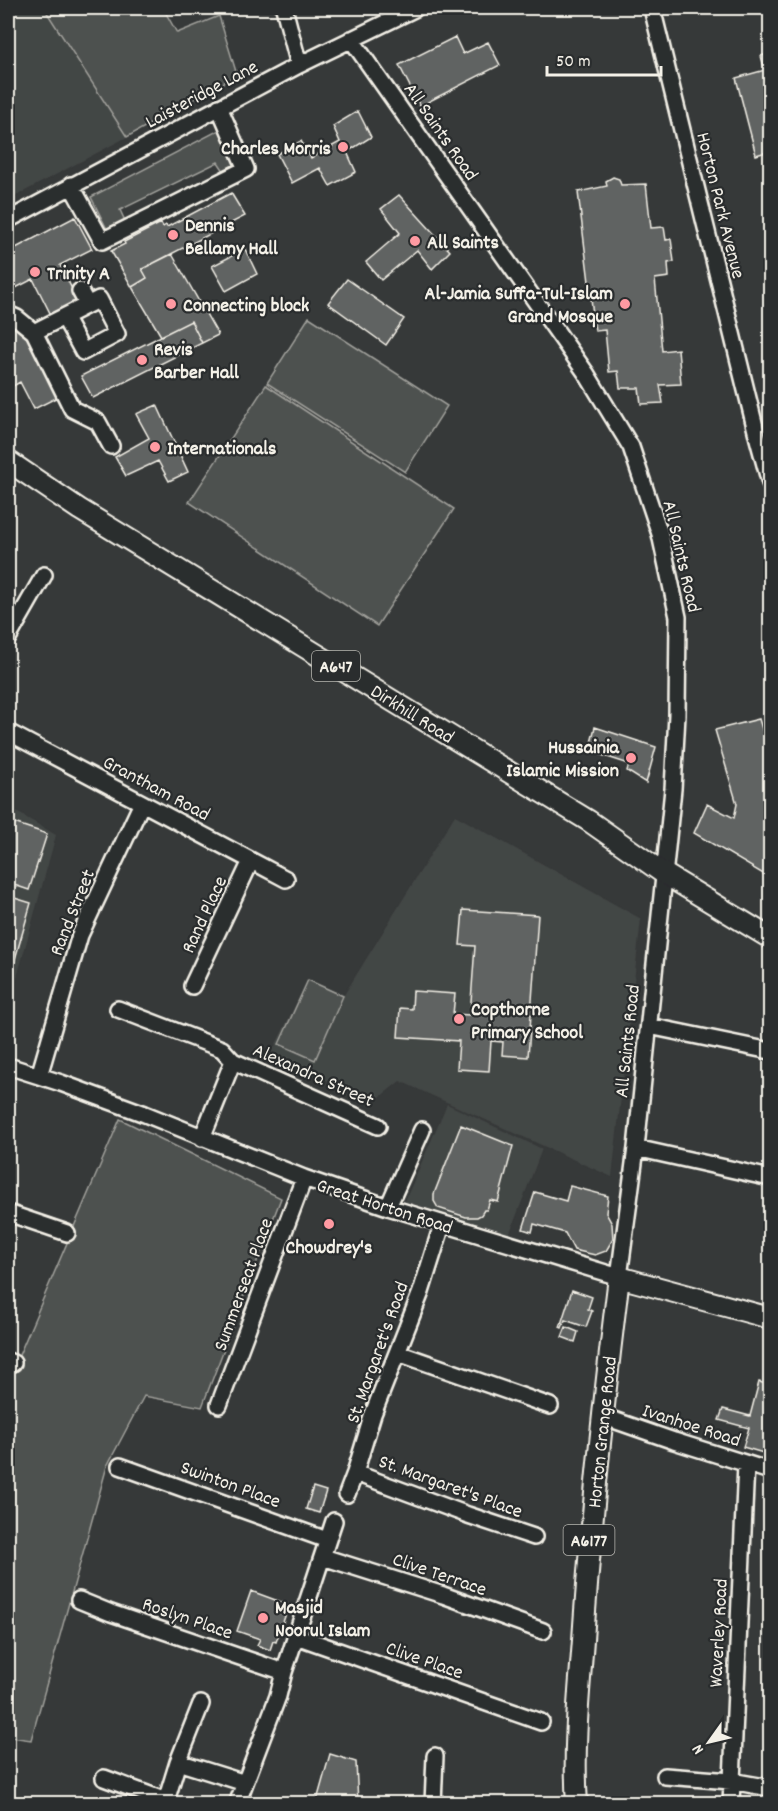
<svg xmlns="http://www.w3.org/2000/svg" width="778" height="1811" viewBox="0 0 778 1811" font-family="Dekko,sans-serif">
<rect width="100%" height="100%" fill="#363939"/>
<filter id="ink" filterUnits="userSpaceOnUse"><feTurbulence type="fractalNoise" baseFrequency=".0167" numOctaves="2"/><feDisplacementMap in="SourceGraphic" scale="12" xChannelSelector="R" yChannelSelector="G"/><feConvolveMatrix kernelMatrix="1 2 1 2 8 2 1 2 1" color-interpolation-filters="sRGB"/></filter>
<g filter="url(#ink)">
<path fill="#434645" d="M8,8H44L127,137L8,200Z
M8,807L56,835L8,1010Z
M455,815L641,919L612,1177L400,1081L375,1101L270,1056L308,980L344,995Z
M447,1104L542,1149L509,1235L405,1201Z"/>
<path fill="#4e514f" stroke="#a1a19c" stroke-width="1.5" d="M44,8H163L177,33L219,16L237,75L127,137Z
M223,128L241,166L226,174L218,162L120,210L126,223L108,231L91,197Z
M309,317L447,406L405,472L267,383Z
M266,385L454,509L377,626L189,502Z
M308,980L343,996L315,1060L279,1044Z
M120,1119L281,1198L202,1407L144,1396L107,1466L31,1740L11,1737L8,1743V1381Z"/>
<path fill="#616362" stroke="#f4f1e8" stroke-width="1.5" d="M455,37L463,54L488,42L500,65L420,106L399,65Z
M770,53V151L756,155L736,78L765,70L761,56Z
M358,111L371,137L347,152L356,172L330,186L320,168L292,183L277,154L301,141L311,158L340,142L333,126Z
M613,177L619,179L621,185L646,184L651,228L664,227L666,240L671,239L674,262L668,263L669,277L655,279L662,351L678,349L681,384L660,385L663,403L641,404L639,388H620L618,371L609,372L605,330L595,331L578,192L607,186L606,181Z
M231,193L245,216L142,269L147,278L132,287L111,251L125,244L124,242L161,223L163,227L166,225L167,227Z
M399,195L450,251L432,269L417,250L381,280L366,262L400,233L381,209Z
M75,217L92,249L60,265L79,303L52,317L33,279L8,292V252Z
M245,249L257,274L226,291L212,266Z
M172,254L218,335L202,343L191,321L161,336L132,287L147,278L142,269Z
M347,279L404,319L386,345L328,303Z
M21,316L62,395L34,409L20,382L8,389V323Z
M191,321L202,343L93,398L81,376Z
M157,405L188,472L169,481L158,461L126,476L115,457L149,438L136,414Z
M759,719L770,755V878L694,833L707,804L734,818L737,804L715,730Z
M595,727L656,747L646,783L627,771L629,764L589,751Z
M14,823L47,834L29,890L8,883V842Z
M8,896L31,903L8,984Z
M463,910L538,915L528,1057L502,1055L503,1042L491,1041L489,1071L457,1069L459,1041L398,1037L400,1008L412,1009L413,991L455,994L453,1014L470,1015L475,946L460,945Z
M461,1125L513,1146L498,1202L490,1200L487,1210H484L481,1215L477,1217H466L438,1208L434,1201V1194Z
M570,1186L608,1196L606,1213L612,1224L613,1239L606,1251L595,1255L574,1250L565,1233L534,1224L532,1232L523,1229L535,1192L566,1201Z
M572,1290L592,1297L588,1309L592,1311L586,1327L565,1320L562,1328L560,1327Z
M566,1327L578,1332L575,1342L562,1337Z
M759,1382L770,1385V1455L743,1447L749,1428L719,1420L723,1409L750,1416Z
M313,1487L326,1491L319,1513L306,1509Z
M251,1591L289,1605L276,1642L273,1641L270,1650L257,1645L260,1639L237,1631Z
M330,1754L356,1762L358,1804H316Z"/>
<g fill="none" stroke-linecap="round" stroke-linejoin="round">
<defs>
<path id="minor" d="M284,8L299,65
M652,8L758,439L770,483
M71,185L102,241L246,169L219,107
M8,220L299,65L416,8
M80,291L87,304
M8,314L17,318L34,332L72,409L98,422L111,446
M34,332L99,299L117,334L83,352L64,317
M8,638L44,575
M8,732L286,879
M192,986L251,861
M118,1009L222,1049L233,1061
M649,1026L770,1051
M8,1066L61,1083L145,1114L304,1178L388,1207L619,1277L636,1148L673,789L677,715L678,617L660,534L631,447L586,373L351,39
M39,1076L80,935L142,803
M202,1138L233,1061L378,1126
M636,1148L770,1178
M388,1207L422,1130
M8,1213L67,1233
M398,1353L550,1406
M8,1361L13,1363
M219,1405L304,1178
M602,1416L674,1441L770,1471
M120,1466L327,1540
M355,1473L468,1515L534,1537
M347,1494L355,1473L373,1414L421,1292L442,1225
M323,1557L443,1595L543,1631
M79,1600L111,1613L284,1672
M296,1636L541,1722
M178,1762L245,1783
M665,1776L731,1781L770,1788
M104,1778L166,1801L178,1762L201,1704
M8,1802L10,1804
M237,1804L278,1696L284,1672L334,1521
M433,1804L435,1756
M731,1804L746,1464"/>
<path id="major" d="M8,461L79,509L589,821L663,873L770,938
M577,1804C573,1749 579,1694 583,1640C591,1518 604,1398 619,1277L770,1318"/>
</defs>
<use href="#minor" stroke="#f4f1e8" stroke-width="20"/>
<use href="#major" stroke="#f4f1e8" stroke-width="24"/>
<use href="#minor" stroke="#2a2d2e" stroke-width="15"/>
<use href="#major" stroke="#2a2d2e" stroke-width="20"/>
</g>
</g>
<g fill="#ff9aa2" stroke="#2a2d2e" stroke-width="2">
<circle cx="343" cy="147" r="6"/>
<circle cx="173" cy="235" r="6"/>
<circle cx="415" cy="241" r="6"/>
<circle cx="35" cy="272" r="6"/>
<circle cx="171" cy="304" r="6"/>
<circle cx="625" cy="304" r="6"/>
<circle cx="142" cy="360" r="6"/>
<circle cx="155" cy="447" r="6"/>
<circle cx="631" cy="758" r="6"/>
<circle cx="459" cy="1019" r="6"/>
<circle cx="329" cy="1224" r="6"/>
<circle cx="263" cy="1618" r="6"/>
</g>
<g text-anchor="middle" stroke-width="4.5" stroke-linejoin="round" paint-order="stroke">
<g fill="#2a2d2e" stroke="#b7b6b0" stroke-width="1.5">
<rect x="312" y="651" width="48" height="30" rx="4.5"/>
<rect x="563.5" y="1525" width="51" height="30" rx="4.5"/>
</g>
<g font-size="18" font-weight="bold" fill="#f4f1e8">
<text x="336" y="672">A647</text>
<text x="589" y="1546">A6177</text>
</g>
<g font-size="20" fill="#f4f1e8" stroke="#2a2d2e">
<text transform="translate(201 93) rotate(-28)" y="7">Laisteridge Lane</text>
<text transform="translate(442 131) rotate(55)" y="7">All Saints Road</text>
<text transform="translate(722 205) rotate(76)" y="7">Horton Park Avenue</text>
<text transform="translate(683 556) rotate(77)" y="7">All Saints Road</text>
<text transform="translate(413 713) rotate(32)" y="7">Dirkhill Road</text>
<text transform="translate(157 787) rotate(28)" y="7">Grantham Road</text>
<text transform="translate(71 912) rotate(-68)" y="7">Rand Street</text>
<text transform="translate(203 914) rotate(-65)" y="7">Rand Place</text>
<text transform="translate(626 1041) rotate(-84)" y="7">All Saints Road</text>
<text transform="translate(314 1074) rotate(24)" y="7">Alexandra Street</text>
<text transform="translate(385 1205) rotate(18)" y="7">Great Horton Road</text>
<text transform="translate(242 1284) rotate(-70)" y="7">Summerseat Place</text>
<text transform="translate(376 1352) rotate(-70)" y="7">St. Margaret's Road</text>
<text transform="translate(692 1424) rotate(18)" y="7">Ivanhoe Road</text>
<text transform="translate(601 1432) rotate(-84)" y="7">Horton Grange Road</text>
<text transform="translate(231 1483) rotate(20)" y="7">Swinton Place</text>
<text transform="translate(451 1485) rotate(20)" y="7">St. Margaret's Place</text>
<text transform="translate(440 1573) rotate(19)" y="7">Clive Terrace</text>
<text transform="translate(188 1617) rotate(19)" y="7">Roslyn Place</text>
<text transform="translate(717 1633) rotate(-87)" y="7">Waverley Road</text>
<text transform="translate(425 1659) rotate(19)" y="7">Clive Place</text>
</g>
<g font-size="20" font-weight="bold" fill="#f4f1e8" stroke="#2a2d2e" text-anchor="start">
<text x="331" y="154" text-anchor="end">Charles Morris</text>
<text x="185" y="231">Dennis<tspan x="185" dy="23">Bellamy Hall</tspan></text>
<text x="427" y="248">All Saints</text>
<text x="47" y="279">Trinity A</text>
<text x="613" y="299" text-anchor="end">Al-Jamia Suffa-Tul-Islam<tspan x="613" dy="23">Grand Mosque</tspan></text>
<text x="183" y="311">Connecting block</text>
<text x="154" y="355">Revis<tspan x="154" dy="23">Barber Hall</tspan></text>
<text x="167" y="454">Internationals</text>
<text x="619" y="753" text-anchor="end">Hussainia<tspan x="619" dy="23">Islamic Mission</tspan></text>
<text x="471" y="1015">Copthorne<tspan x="471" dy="23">Primary School</tspan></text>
<text x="329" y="1253" text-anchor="middle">Chowdrey's</text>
<text x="275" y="1613">Masjid<tspan x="275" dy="23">Noorul Islam</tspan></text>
</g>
</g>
<rect width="778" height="1811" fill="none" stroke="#2a2d2e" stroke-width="30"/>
<rect x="15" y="15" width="748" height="1781" fill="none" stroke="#f4f1e8" stroke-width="2" filter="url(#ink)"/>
<g transform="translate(709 1742) rotate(236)" stroke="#2a2d2e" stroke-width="4.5" paint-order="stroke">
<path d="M0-4.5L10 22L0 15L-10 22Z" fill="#f4f1e8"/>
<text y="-9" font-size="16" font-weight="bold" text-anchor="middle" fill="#f4f1e8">N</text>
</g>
<path d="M547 66v9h114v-9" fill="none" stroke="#f4f1e8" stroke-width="3"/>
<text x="556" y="66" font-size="18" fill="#f4f1e8" stroke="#2a2d2e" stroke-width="4.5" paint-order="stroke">50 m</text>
</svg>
